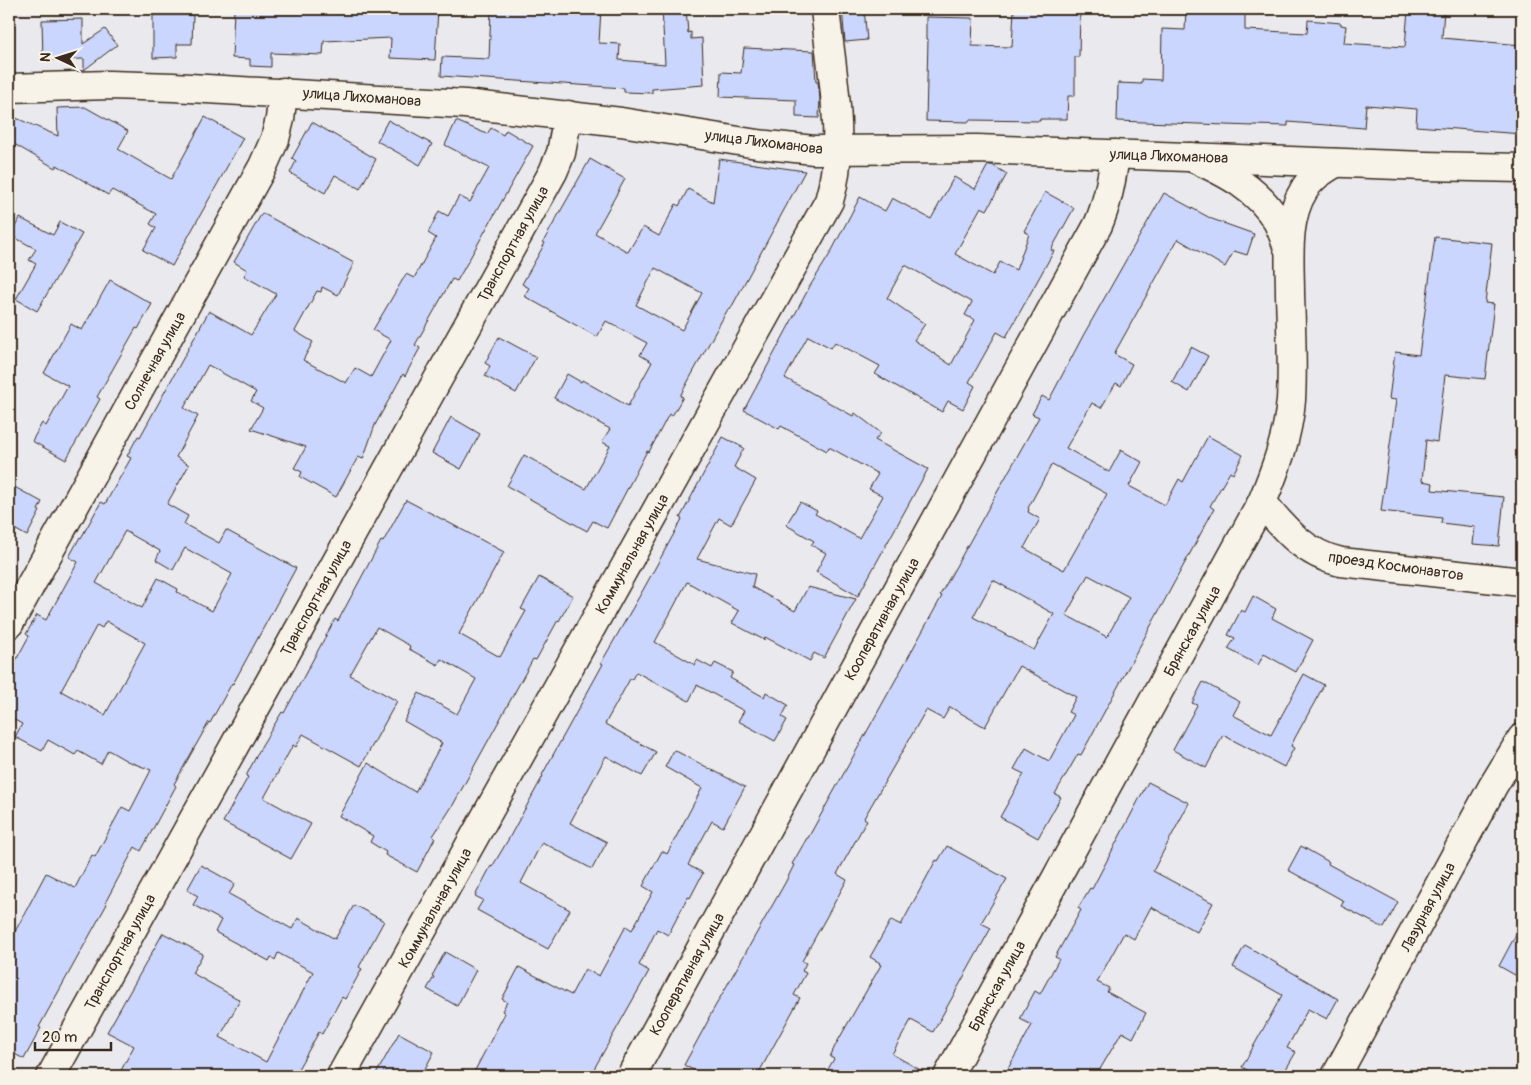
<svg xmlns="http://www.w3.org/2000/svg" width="1531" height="1085" viewBox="0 0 1531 1085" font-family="Pangolin,sans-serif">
<rect width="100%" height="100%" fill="#eaeaee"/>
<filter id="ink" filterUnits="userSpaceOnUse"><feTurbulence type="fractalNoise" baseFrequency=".02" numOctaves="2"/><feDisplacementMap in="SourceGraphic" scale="10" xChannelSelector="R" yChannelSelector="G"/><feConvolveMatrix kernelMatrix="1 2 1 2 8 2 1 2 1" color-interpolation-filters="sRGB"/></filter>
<g filter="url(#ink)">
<path fill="#cad6fd" stroke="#3b2a1e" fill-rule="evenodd" d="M234,9H438L435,60L390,58L391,38L324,41L323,55L271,53V67L250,66V59L232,58Z
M491,9H601L599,43L620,44L619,60L665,64L662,9H686L688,33L691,32V39L702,38L704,85L652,89V93L624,92V88L441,76L442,57L489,59Z
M842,9H864L867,40L845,42Z
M1014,9L1080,11L1079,57H1075V96H1068L1067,119H1040V121L969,120V122L926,121L928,39H926V17L973,18L972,46L1012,47Z
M1186,9H1245V30L1307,33L1308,20L1341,23V25L1346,26L1344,43L1405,47L1408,9H1444L1442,38L1522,45V134L1416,126L1417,109L1366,105L1364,128L1288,122V126L1253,125V126L1117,121L1118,83L1142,84V79L1161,80L1162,29L1185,30Z
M153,15H193L192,44H177V57L153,58Z
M83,19V44L105,29L117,45L84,70V59L43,60L42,20Z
M744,48L814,51L816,82H818L820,98L819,118L796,117V100L720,97L721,72L741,73Z
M85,107L128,131L118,149L171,179L205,117L243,138L172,266L143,250L156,228L150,224L156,214L112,190L108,195L57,165L55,168L9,141V115L58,136L57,108Z
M388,120L432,144L420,165L377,141Z
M456,121L487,134L491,128L503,135L506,130L533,146L457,281L452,279L415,345L420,348L405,376L403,374L375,425L363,459L358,457L336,497L300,477L302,472L294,468L306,447L251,429L263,408L251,401L256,392L208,365L184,408L198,416L176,457L189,465L167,504L188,516L184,524L219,543L226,530L296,568L233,684L232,683L210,723L209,722L174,784L176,786L141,851L135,847L105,903L107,904L39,1027L41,1028L24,1059L9,1051V943L46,873L75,888L92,855L95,857L122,807L130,811L151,770L127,761L108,750L101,764L78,751L75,755L48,740L42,751L15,737L22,724L9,717V673L29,636L26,634L37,615L46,620L78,562L69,557L80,537L81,538L101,502L105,504L131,458L127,456L138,436L140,437L209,311L251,335L276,294L244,276L247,270L234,262L262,213L354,263L338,295L322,287L321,292L317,291L295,331L313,342L303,360L346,383L355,368L371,377L391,340L373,330L406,274L414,278L436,238L428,233L439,211L448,216L459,196L470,202L489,168L445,145ZM125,531L160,551L156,560L173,570L185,548L232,574L212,611L177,592L178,589L158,578L142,608L96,583ZM106,621L145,643L105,715L61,691L97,625L102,628Z
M312,122L376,159L360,189L335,175L325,193L290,173L296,161L292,158Z
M590,159L625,179L595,233L628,252L643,227L659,236L676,204L679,206L688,189L713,202L719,159L805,171L730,310L728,309L680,396L683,397L672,416L669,414L649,452L647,451L607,528L593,521L587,531L507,486L524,455L586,489L610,446L602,442L610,429L554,398L567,374L581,382L582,380L628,406L652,362L640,355L647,343L606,321L597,337L524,296L529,288L522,284L545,243L543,242ZM655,268L702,293L682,330L636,305Z
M988,165H992L1007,174L987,210L981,207L955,254L993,275L1000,262L1016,270L1029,234L1024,231L1045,192L1074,208L1051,250L1054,251L1006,337L997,332L969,382L975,386L963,409L948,401L942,412L875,374L880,366L835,342L831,348L808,336L785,378L853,416L855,413L881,433L875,440L928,469L858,596L816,572L826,553L811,545L814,541L786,525L800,502L817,511L815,514L859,538L883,496L869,489L878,474L829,447L827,451L781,426L779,429L744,410L810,286L830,254L860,197L885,211L892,198L931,219L954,177L975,189ZM905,265L972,302L965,315L975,320L951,365L914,340L925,324L887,298Z
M1164,193L1212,219L1254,234L1247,255L1234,251L1225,267L1178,239L1114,354L1132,364L1121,386L1116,383L1101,408L1092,403L1066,448L1109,472L1121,450L1142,462L1129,486L1165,505L1179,479L1183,482L1208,436L1243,455L1233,474L1230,472L1210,506L1214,509L1081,755L1078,754L1055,794L1061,797L1038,838L1000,817L1024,774L1014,769L1026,748L1049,761L1074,715L1068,712L1076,697L1019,666L985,727L950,707L943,719L926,710L864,818L867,820L837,874L847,880L802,961L806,963L802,971L806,973L794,995L800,998L757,1076H704L684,1065L709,1019H708L785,883L794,865L792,864L807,838H808L942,596L940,595L1039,417L1032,414L1042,396L1049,400L1084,334ZM1052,464L1107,494L1064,570L1024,548L1040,519L1028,512L1029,509L1028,508ZM1088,575L1129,597L1107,637L1066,615ZM993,580L1054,614L1034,650L973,617Z
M20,218L53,235L60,222L82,234L37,311L16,299L36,264L29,260L36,249L10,235Z
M1435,237L1492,243L1485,303L1494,304L1485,379L1445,375L1437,442L1426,440L1422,481L1433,483L1432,490L1504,497L1499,546L1473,544L1475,527L1441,523L1442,518L1381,511L1396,400L1389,399L1395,352L1419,355Z
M110,280L152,304L138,329L136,328L97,397L100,399L66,460L32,441L42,423L46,426L68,386L44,373L71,324L82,330Z
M499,337L536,357L516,393L485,376L490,366L485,363Z
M1191,347L1208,356L1189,392L1172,382Z
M451,417L480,434L461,469L432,453Z
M723,437L744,448L734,467L756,480L731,525L719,518L697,559L755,574L752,587L795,611L808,587L856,599L824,658L814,653L810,661L765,637L764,640L732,623L739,611L687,582L655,642L695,665L697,660L712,668L715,663L733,672L730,678L764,697L766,692L788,705L782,717L787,720L775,741L738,721L744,711L697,685L689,701L636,672L632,679H630L605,724L656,752L642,776L606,756L570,823L607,842L592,869L542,842L521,883L570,910L548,949L477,910L483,900L475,896L491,866L492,867L508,840L543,776L542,775L603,664L601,663L643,590L682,519L680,518Z
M9,484L42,502L38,510L40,511L27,536L9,526Z
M406,500L504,552L459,634L500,657L526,611L521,609L539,577L573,596L559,621L558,620L536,660L533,659L453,805L433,836L435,838L417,872L385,855L386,852L370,842L373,836L339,816L368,763L415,792L442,743L404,721L419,693L457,714L476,679L441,659L438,665L409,649L410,646L377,627L350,675L397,701L361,766L303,734L296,747L293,745L264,798L311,824L291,859L223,822L248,777L246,776L262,745L282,712L284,713L335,619L338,621L381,541L383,542Z
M1253,596L1276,609L1272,618L1313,640L1296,672L1264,654L1258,665L1228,649L1235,638L1228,635L1241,610L1245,612Z
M1304,674L1324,685L1296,736L1291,746L1294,748L1284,767L1223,735L1206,768L1173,750L1197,705L1192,703L1203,682L1240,702L1233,715L1271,735Z
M674,750L745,787L723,827L712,821L688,865L703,873L690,898L688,897L668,935L657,929L639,965L649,971L590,1076H472L505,1013L502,1011L507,1002L502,999L519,967L571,995L585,969L599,976L626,926L632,930L653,892L643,886L662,851L667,854L702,788L665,767Z
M1148,782L1189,803L1153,871L1213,903L1197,932L1151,907L1134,939L1124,933L1097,982L1109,988L1107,992L1146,1013L1133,1038L1122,1032L1096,1076H1004L1032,1025L1020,1019L1035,991L1040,994L1059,959L1055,957L1081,910L1078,908L1090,888L1092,889Z
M947,846L1007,879L981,923L991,928L933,1032L911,1020L892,1054L931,1076H824L834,1059L830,1057L835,1046L881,965L879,964L880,963L870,957L891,920L901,925L936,860L938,861Z
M1301,846L1329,862L1328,864L1398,902L1384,928L1341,906L1344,901L1288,870Z
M201,865L235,884L229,894L292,929L298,918L335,939L354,905L384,921L359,967L362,969L345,999L342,997L322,1034L319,1032L294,1076H118L134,1046L107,1032L163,933L203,954L192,973L240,1000L220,1037L266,1062L313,972L278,953L275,960L271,957L269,961L215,932L221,920L193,905L198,896L187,890Z
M1522,923V979L1499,966Z
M1245,945L1338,999L1327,1019L1308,1009L1287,1048L1296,1052L1282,1076H1258L1242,1067L1282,995L1233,967Z
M445,952L476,970L457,1006L427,989L434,977L432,976Z
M399,1033L434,1052L421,1076H375Z"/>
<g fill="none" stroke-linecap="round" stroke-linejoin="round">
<defs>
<path id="minor" d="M1191,157C1225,172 1257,188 1277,221C1282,230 1285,241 1289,250
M1262,502C1285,530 1305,554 1341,562L1522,582
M9,624L263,166L275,139L280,119L283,92
M51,1076L553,172L561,153L568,115
M341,1076L829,201C847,143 831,68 825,9
M631,1076L1098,225C1108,202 1112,180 1115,154
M948,1076L1262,502C1276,469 1288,436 1291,400C1293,365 1291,329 1290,294C1290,260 1285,220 1304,190C1311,177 1323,171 1335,163
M1336,1076L1493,786L1522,738"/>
<path id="tertiary" d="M9,88L109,85L173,87L465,104L621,122L757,144L814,150L977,149L1425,166L1522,168"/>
</defs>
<use href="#minor" stroke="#3b2a1e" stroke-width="31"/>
<use href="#tertiary" stroke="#3b2a1e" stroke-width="31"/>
<use href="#minor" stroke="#f7f3e8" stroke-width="28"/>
<use href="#tertiary" stroke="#f7f3e8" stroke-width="28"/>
</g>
</g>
<g text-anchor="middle" stroke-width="4.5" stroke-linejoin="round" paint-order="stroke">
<g font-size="15" fill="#3b2a1e" stroke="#f7f3e8">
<text transform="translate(362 97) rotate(4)" y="5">улица Лихоманова</text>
<text transform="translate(764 142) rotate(7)" y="5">улица Лихоманова</text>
<text transform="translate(1169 156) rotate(2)" y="5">улица Лихоманова</text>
<text transform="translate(513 244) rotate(-61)" y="5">Транспортная улица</text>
<text transform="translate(155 361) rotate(-61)" y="5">Солнечная улица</text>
<text transform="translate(632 554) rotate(-61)" y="5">Коммунальная улица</text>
<text transform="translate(1396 566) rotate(8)" y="5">проезд Космонавтов</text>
<text transform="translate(316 598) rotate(-61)" y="5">Транспортная улица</text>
<text transform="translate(882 619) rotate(-61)" y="5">Кооперативная улица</text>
<text transform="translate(1192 631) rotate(-61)" y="5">Брянская улица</text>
<text transform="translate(1428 907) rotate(-62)" y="5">Лазурная улица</text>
<text transform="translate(435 908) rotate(-61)" y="5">Коммунальная улица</text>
<text transform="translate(120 952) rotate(-61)" y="5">Транспортная улица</text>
<text transform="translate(687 974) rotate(-61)" y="5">Кооперативная улица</text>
<text transform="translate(997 986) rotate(-61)" y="5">Брянская улица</text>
</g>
</g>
<rect width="1531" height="1085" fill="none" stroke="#f7f3e8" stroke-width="30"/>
<rect x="15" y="15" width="1501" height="1055" fill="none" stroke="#3b2a1e" stroke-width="2" filter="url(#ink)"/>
<g transform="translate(58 58) rotate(274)" stroke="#f7f3e8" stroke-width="4" paint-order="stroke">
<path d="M0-4L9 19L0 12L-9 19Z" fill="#3b2a1e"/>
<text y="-8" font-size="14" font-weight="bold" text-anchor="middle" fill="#3b2a1e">N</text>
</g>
<path d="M35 1042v8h76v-8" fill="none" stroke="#3b2a1e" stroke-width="2.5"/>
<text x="42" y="1042" font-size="15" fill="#3b2a1e" stroke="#f7f3e8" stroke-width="4" paint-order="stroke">20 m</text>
</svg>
